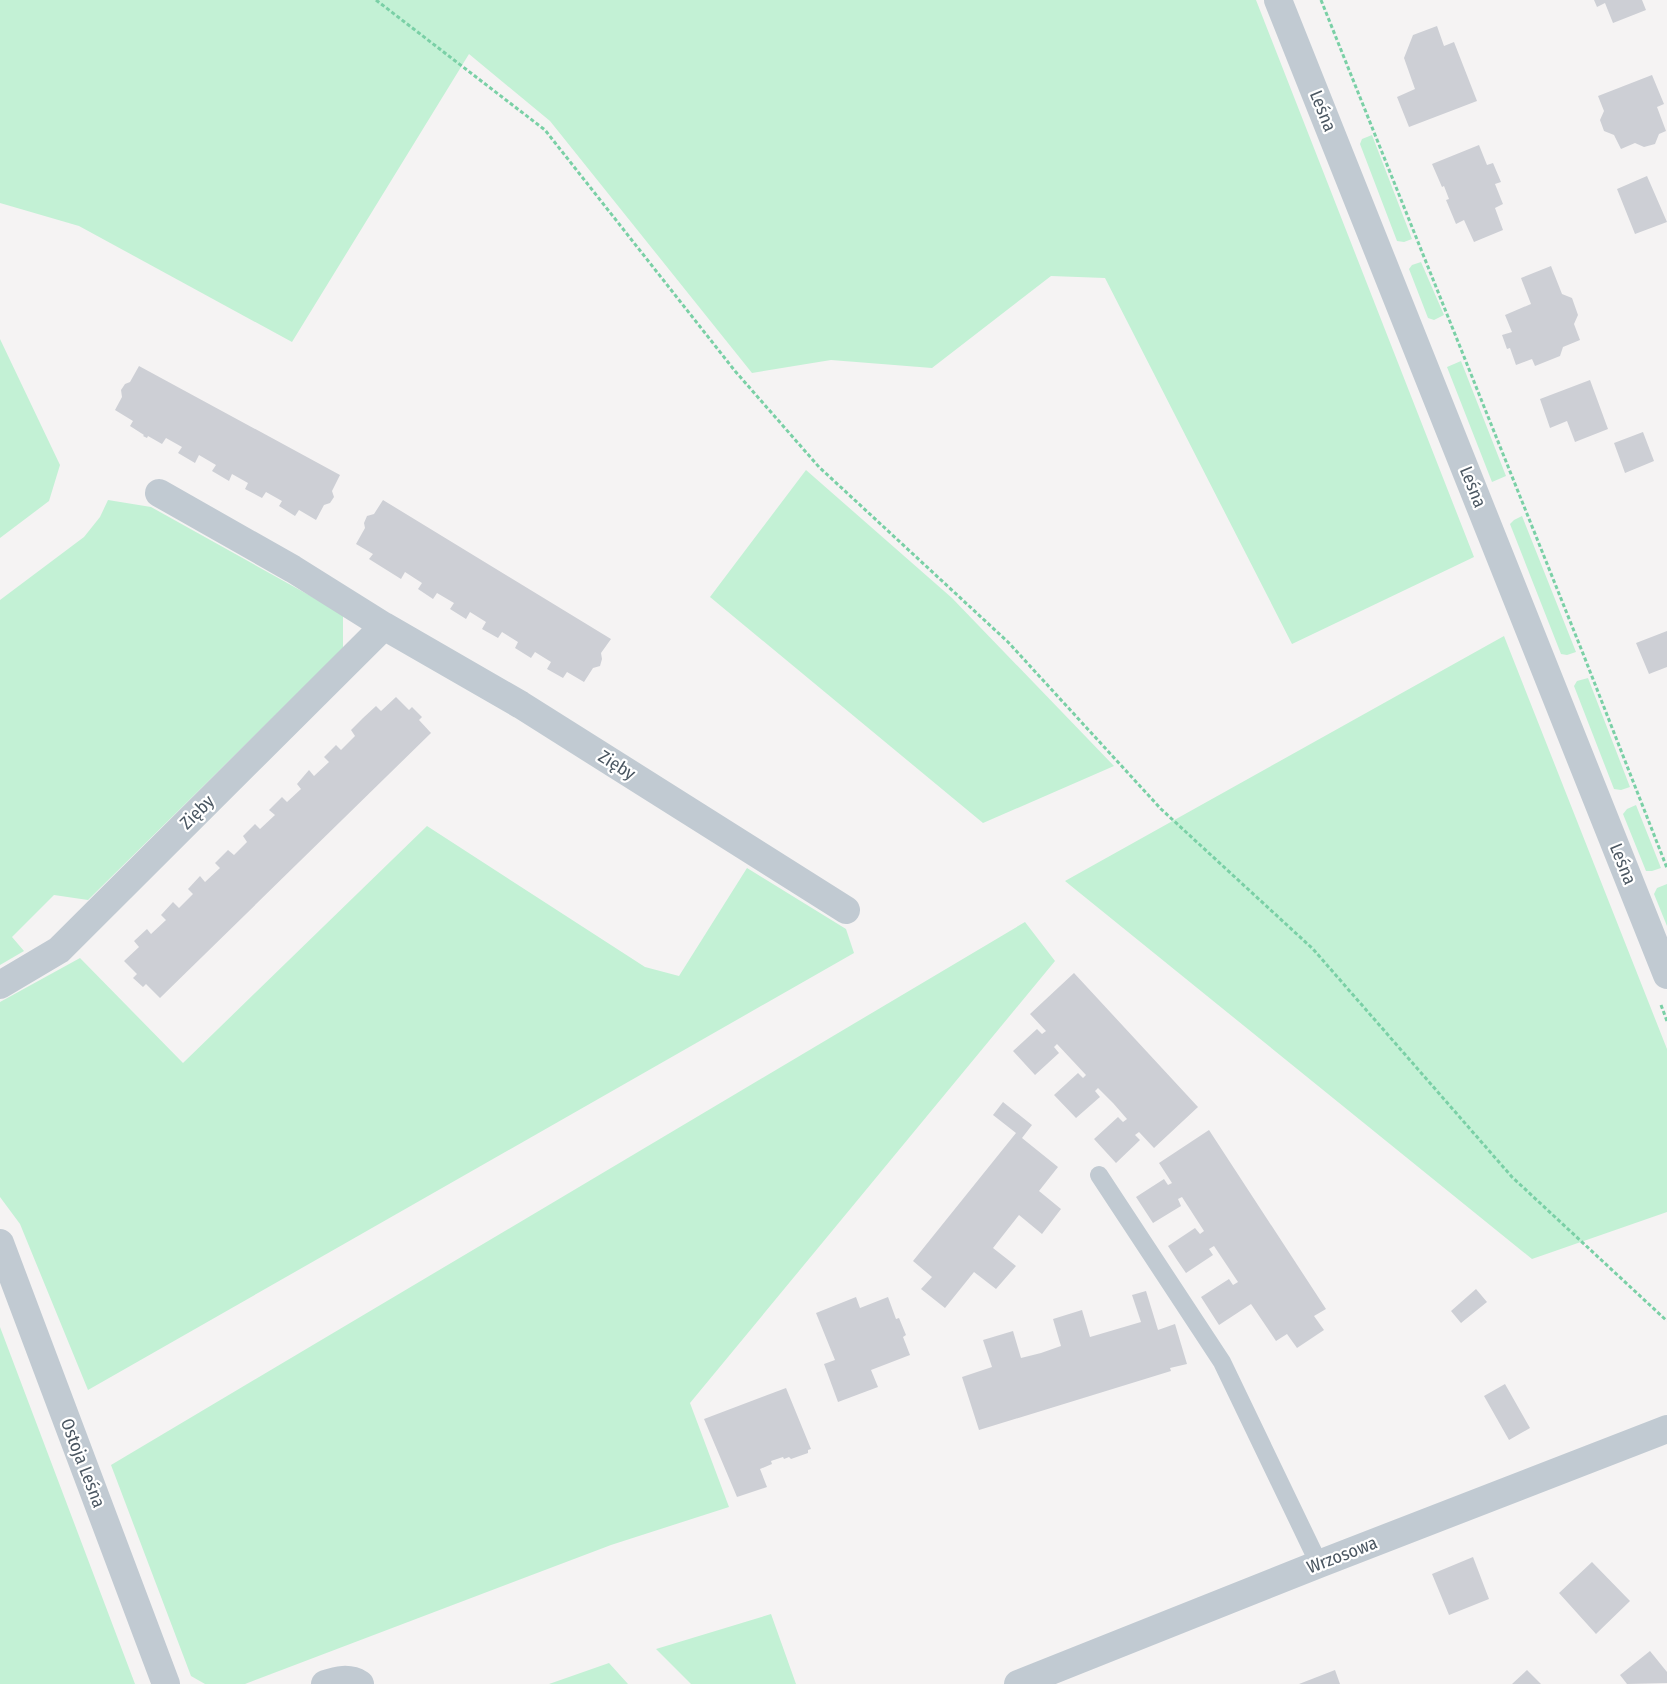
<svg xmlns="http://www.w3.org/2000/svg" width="1667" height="1684" viewBox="0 0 1667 1684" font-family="'Fira Sans Condensed',sans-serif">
<rect width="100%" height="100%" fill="#f5f3f3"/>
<path fill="#c3f1d5" d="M0,0H1256L1474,557L1292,644L1105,278L1051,276L932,368L831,360L752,373L550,121L469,54L292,342L79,226L0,203Z
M1372,135L1412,239L1404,242L1397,241L1360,144L1362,139Z
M1421,262L1444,315L1434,320L1428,318L1409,269L1412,265Z
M0,339L60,465L49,501L0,538Z
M1461,361L1506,476L1492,482L1447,367Z
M806,470L952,598L1114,766L983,823L710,597Z
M108,500L151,507L343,614V648L88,900L54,895L12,937L24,951L0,965V600L84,537L100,517Z
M1522,516L1576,652L1567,655L1561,654L1510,524L1514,520Z
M1504,636L1667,1049V1212L1532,1259L1065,881Z
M1588,678L1630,787L1621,790L1614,789L1574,686L1577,681Z
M1636,805L1661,868L1652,871H1646L1623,814L1627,809Z
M427,826L645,967L679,976L747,868L846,929L854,953L88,1390L20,1224L0,1197V1002L80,958L183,1063Z
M1667,884V926L1654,894L1657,888Z
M1025,922L1055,961L690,1403L729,1507L611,1545L245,1684H205L191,1676L111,1465Z
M0,1327L135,1684H0Z
M771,1614L796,1684H691L656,1649Z
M609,1663L628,1684H549Z"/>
<path fill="#cdcfd5" d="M1594,0H1642L1646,10L1613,23L1605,3L1597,7Z
M1437,26L1444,46L1454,42L1477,101L1409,127L1397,97L1415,89L1404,58L1413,35Z
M1652,75L1664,104L1657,107L1666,131L1659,134L1655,144L1644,147L1635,143L1621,149L1614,135L1604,131L1600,120L1604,111L1598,96Z
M1479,145L1487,165L1493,163L1501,182L1495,184L1503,204L1495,208L1503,230L1474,242L1464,220L1456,224L1446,200L1449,199L1444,186L1442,187L1432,164Z
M1647,176L1667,222L1635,234L1617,189Z
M1551,266L1562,294L1572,298L1578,315L1574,324L1580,340L1563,347L1560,356L1535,366L1532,359L1516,365L1510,348L1507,349L1502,335L1512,332L1505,315L1531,304L1521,278Z
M139,366L340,475L332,491L334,497L330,503L324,505L316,520L299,510L295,516L279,506L282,501L266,492L262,498L245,489L248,483L232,474L229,481L212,471L216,465L199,455L195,463L178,453L182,447L166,438L162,444L148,436L147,438L143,436L144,435L130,426L133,421L115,410L122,397L121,390L125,384L130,382Z
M1590,380L1608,429L1575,442L1567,421L1550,428L1540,399Z
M1643,432L1654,461L1625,473L1614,443Z
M383,500L611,639L601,653L602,659L600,666L593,668L584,682L567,672L563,678L547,669L551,662L535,652L531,658L515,648L518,642L502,632L498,638L482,629L486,622L470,612L466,619L450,609L454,603L437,593L433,599L418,589L422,583L405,572L401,579L369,559L373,554L356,544L365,528L364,523L367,516L374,514Z
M1667,631V667L1649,674L1636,643Z
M396,697L409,710L412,707L422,717L419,720L431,733L160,998L146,984L143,987L133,978L137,974L124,961L139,947L134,941L147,929L151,934L166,920L161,915L173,902L179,908L193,894L188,889L200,876L205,882L220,868L215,863L228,850L234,855L247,842L243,836L255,824L260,829L275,815L269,810L282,797L287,802L301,789L297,784L309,770L314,776L329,762L324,757L336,745L341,750L355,736L351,730L363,718L376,706L381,711Z
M1074,973L1198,1107L1154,1148L1139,1132L1135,1135L1140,1140L1116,1163L1094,1139L1118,1117L1123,1122L1127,1119L1113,1103L1098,1088L1095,1091L1100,1097L1076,1118L1054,1095L1078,1073L1083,1078L1086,1075L1071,1059L1057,1044L1054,1047L1059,1053L1035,1075L1013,1051L1037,1029L1042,1034L1046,1031L1030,1014Z
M1003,1102L1032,1125L1022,1138L1058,1167L1039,1191L1061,1209L1042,1234L1019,1215L993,1248L1016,1266L996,1289L974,1272L945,1308L921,1289L932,1277L913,1261L1016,1133L993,1115Z
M1209,1130L1326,1309L1314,1316L1324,1330L1297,1348L1287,1334L1276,1341L1251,1304L1219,1325L1201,1297L1229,1279L1233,1285L1238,1282L1214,1246L1209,1249L1213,1255L1186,1273L1177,1260L1168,1246L1195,1228L1200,1234L1204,1231L1182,1197L1178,1199L1181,1206L1153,1223L1136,1197L1164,1179L1168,1185L1172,1183L1159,1163Z
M1476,1289L1487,1302L1461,1323L1451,1311Z
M1146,1291L1158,1330L1175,1324L1187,1364L1170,1368L1171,1371L979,1430L962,1377L992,1367L983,1340L1013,1331L1021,1358L1041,1353L1061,1346L1053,1319L1082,1310L1090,1337L1141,1322L1132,1295Z
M856,1297L860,1308L888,1297L896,1319L899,1318L906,1335L903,1337L910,1355L871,1370L878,1387L838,1402L824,1364L835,1360L816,1313Z
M1505,1384L1530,1428L1509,1440L1484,1396Z
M786,1388L811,1449L808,1450V1453L791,1459L789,1457L784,1459L783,1457L771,1461L772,1464L760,1469L767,1487L737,1497L704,1419Z
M1473,1557L1489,1599L1449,1615L1432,1574Z
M1592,1562L1630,1601L1596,1634L1559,1593Z
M1650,1651L1667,1672V1683L1627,1684L1620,1675Z
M1335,1670L1340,1684H1299Z
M1527,1670L1541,1684H1512Z"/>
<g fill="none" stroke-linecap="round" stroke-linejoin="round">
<path stroke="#7ad0a6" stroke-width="3" stroke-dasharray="4 2.5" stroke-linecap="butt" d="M376,0L545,130L735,371L819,467L1008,642L1161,809L1313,949L1512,1177L1667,1321
M1321,0L1582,651L1667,868
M1661,1005L1667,1021"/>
<path stroke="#c1cad2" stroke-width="18" d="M1099,1175L1222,1362L1319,1564"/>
<path stroke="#c1cad2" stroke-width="28" d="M1278,0L1667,975
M159,493L293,569L384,626L521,705L846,910
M0,985L59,950L384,626
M0,1243L166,1684
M325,1684C337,1680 349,1677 360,1684
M1018,1684L1319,1564L1667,1429"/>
</g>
<g text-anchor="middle" stroke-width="4.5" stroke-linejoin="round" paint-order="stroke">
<g font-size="18" fill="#4a5661" stroke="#fff">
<text transform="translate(1323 111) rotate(68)" y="6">Leśna</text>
<text transform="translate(1473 487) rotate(68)" y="6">Leśna</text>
<text transform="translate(617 765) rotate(32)" y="6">Zięby</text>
<text transform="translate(197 812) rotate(-45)" y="6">Zięby</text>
<text transform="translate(1623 864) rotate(68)" y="6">Leśna</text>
<text transform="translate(83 1463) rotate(69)" y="6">Ostoja Leśna</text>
<text transform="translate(1342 1555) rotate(-21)" y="6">Wrzosowa</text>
</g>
</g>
</svg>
